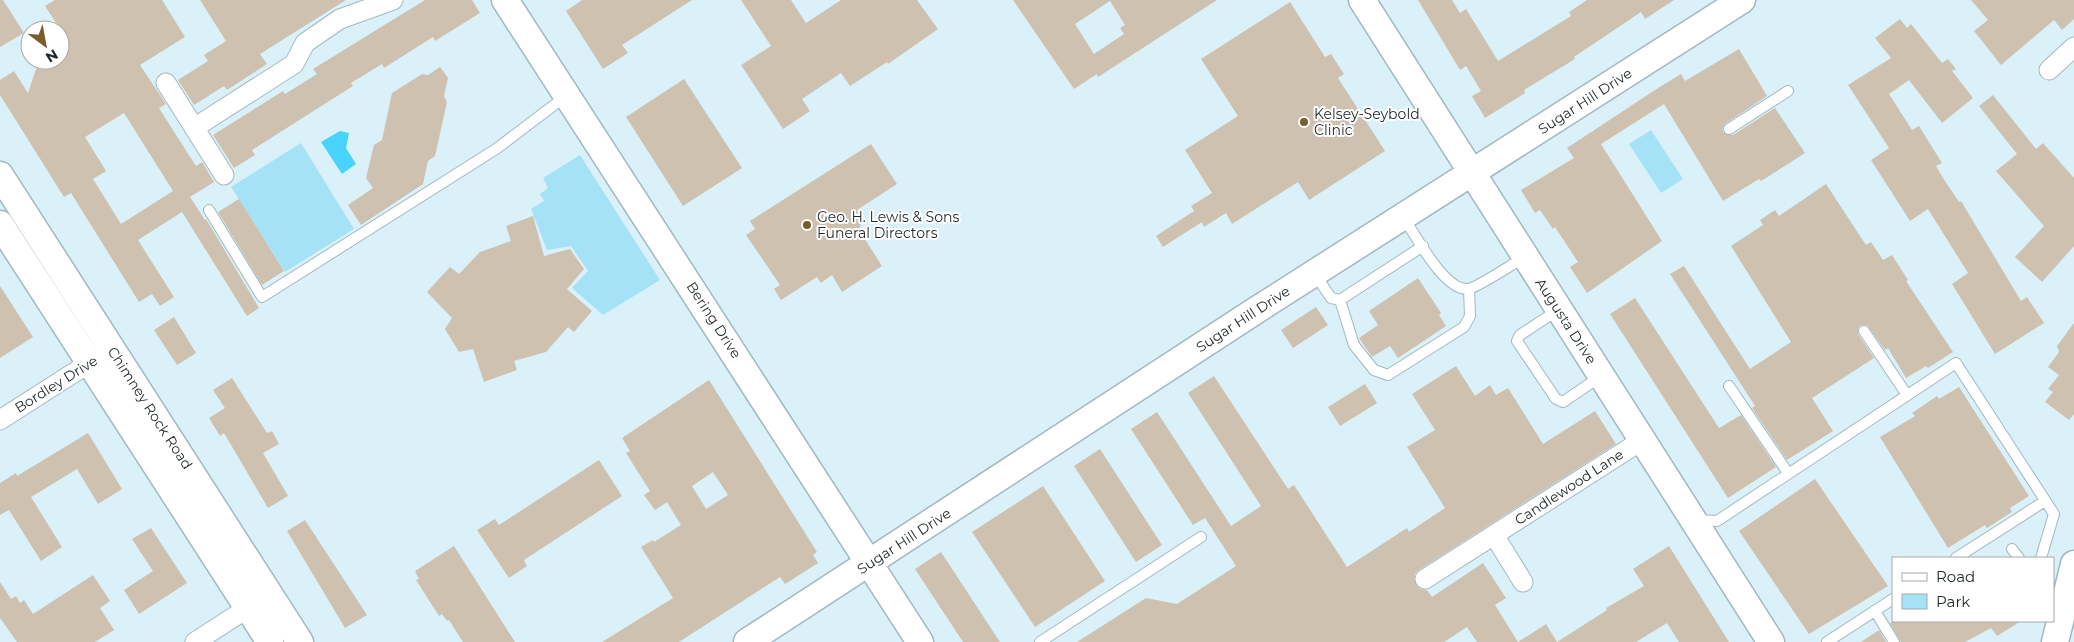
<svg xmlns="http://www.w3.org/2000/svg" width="2074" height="642" viewBox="0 0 2074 642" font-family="Montserrat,sans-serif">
<rect width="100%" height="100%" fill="#daf1fa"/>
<path fill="#a6e2f6" d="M1651,130L1683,179L1661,193L1629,144Z
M301,143L354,229L285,272L231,187Z
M580,155L660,280L603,315L572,288L588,271L571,246L547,250L531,209L544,201L540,194L548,188L543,178Z"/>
<path fill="#48d3fb" d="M340,131L349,133L346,148L356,164L342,174L321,142Z"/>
<path fill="#cec1b0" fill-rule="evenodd" d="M0,0H3L24,33L0,47Z
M55,0H162L185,37L140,65L166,104L159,108L178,138L196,166L202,162L214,182L190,197L205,220L206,219L259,308L247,316L182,212L138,240L174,297L160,306L152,294L139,302L71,193L64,197L0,95V80L14,71L28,93L39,60H60V29L45,6ZM124,113L173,191L121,224L93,179L106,171L85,137Z
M200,0H346L260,54L267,64L227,90L224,86L194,105L178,80L208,61L204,55L226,41Z
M425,0H472L480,13L435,41L433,37L384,68L382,64L351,83L353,86L252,150L255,155L234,168L213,135L283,91L285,94L317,74L313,69Z
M582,0H692L622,45L628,53L603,69L566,11Z
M741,0H791L806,23L841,0H917L938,29L888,64L887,62L850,86L841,73L802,99L810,111L783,129L741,65L771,46Z
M1013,0H1217L1098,77L1097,74L1074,89ZM1110,1L1125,25L1120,28L1124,34L1094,54L1075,24Z
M1418,0H1452L1460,13L1466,9L1498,61L1571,16L1569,12L1587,0H1674L1645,19L1641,12L1574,57L1575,59L1524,90L1525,93L1485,118L1472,96L1481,91L1466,66L1460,70Z
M1971,0H2074V19L2062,30L2054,20L2001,65L1974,31L1988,20Z
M1290,2L1325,57L1331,54L1344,74L1338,78L1385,151L1309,200L1298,182L1232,224L1226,213L1204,227L1202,222L1163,247L1156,236L1194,211L1191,206L1212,193L1185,150L1238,116L1201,59Z
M1900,19L1907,28L1911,24L1942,63L1948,59L1956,69L1952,71L1973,98L1942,123L1909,80L1889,94L1912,130L1919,126L1942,163L1936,166L1943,178L1959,202L1961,201L2021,301L2027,297L2044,323L1995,354L1952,284L1968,273L1928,209L1910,221L1871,160L1889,148L1848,85L1891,58L1875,38Z
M1739,49L1767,96L1725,124L1722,129L1724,133L1733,135L1775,108L1805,153L1761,181L1759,179L1723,201L1664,104L1601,144L1662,241L1587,293L1570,267L1578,262L1555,227L1553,229L1540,210L1535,213L1521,190L1574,158L1567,148L1655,90L1681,74L1685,81Z
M440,67L448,78L444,96L447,102L435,156L428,161L423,184L361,225L348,205L373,188L366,178L374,145L382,140L392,93L422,74L428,75Z
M684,79L742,168L683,206L626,117Z
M1993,95L2036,149L2043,143L2074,178V246L2042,282L2015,257L2044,226L1996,171L2017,154L1979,106Z
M871,144L897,184L857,210L862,218L859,230L882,266L842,292L832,275L821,283L817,277L781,300L774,289L780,285L746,235L755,229L750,221Z
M1826,184L1866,245L1871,242L1883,260L1892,255L1908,280L1906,281L1953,352L1928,368L1926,366L1906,378L1888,348L1885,350L1867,325H1861L1858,328V334L1874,358L1812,398L1833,431L1787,460L1752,408L1755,406L1670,274L1684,266L1750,369L1791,342L1731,246L1763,225L1760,220L1775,210L1779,216Z
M239,199L284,271L262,285L218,212Z
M533,216L544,256L570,249L584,269L567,289L592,311L574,332L568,327L546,352L514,361L517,370L484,382L473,349L459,352L445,329L452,318L427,292L450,267L459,274L480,252L511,241L506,226Z
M1418,278L1441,313L1439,315L1446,326L1398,358L1390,346L1372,357L1359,338L1378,325L1369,311Z
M0,286L33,337L0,358Z
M1635,298L1719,428L1741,415L1776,467L1728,498L1610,314Z
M1316,307L1328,325L1293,348L1281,330Z
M174,317L196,353L177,365L154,330Z
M2074,323V414L2069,420L2045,402L2053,392L2048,389L2059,375L2048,367L2059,352L2057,346Z
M1456,366L1475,396L1490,385L1496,395L1508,388L1543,444L1595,411L1616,444L1419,570L1415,574L1416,585L1420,589L1427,590L1432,597L1483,563L1506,598L1495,605L1518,642H1477L1467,627L1444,642H1077L1146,598L1177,604L1236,566L1205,518L1193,525L1131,429L1157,412L1231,526L1261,506L1188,393L1214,376L1288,489L1294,485L1347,567L1407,528L1409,532L1445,508L1407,447L1435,430L1412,394Z
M232,378L267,433L272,431L279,444L263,453L288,496L268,508L224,433L220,436L209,418L225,408L213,390Z
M709,380L817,552L813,555L818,563L785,584L780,577L679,642H602L673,598L641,547L653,540L654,542L681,525L667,502L655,510L644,495L650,491L626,453L630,451L622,438ZM713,472L728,495L706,509L692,486Z
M1365,384L1377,403L1340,426L1328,407Z
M1959,387L2029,496L2010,508L2012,512L1987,528L1985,525L1948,548L1880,437L1915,416L1912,413L1937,396L1939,399Z
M88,433L122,489L98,504L77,469L31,497L62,547L41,561L9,510L0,515V483L16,473L17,476Z
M1100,449L1162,545L1136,562L1074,466Z
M599,460L622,496L524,560L527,566L509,578L477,530L495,519L499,525Z
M1815,479L1888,586L1809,634L1739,531Z
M1043,486L1105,581L1035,627L972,532Z
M305,520L367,615L345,628L287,531Z
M151,528L187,583L139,614L124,590L153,571L132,539Z
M454,546L515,642H463L449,620L447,621L442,614L439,616L416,580L419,579L415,571Z
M1669,546L1729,642H1679L1667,623L1636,642H1518L1546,624L1557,642L1607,610L1606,608L1644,586L1633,569Z
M941,552L1000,642H963L915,569Z
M93,575L110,601L100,608L114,630L95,642H17L0,618V582L11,599L16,596L20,603L24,600L33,614Z
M1894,621H2021L1997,636L1991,628L1965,642H1901L1890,623Z
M1879,630L1886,642H1861Z"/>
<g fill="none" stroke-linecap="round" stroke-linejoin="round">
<defs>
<path id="lane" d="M1729,129L1788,91
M209,210L262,297L496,149L566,96
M1403,217C1416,235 1443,290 1468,289C1477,288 1514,263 1525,257
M1315,274L1331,298L1340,300L1423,246
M1340,300L1354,345L1374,370L1388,375L1464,327L1470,316L1469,289
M1558,310L1520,335L1517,341L1556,399L1563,402L1601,376
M1864,331L1907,395
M1729,386L1788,473
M1696,520L1717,521L1956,363L2054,514L2041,558
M2012,549L2019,558
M1956,558L2045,501
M1875,611L1894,642
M1040,642L1201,537
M1827,642L1893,599"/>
<path id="street" d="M2049,70L2074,47
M166,83L224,175
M194,128L294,64L305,43L340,19L393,0
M0,420L100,356
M1494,535L1523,582
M1425,579L1644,439
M195,642L257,602"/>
<path id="secondary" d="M505,0L920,642
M1362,0L1771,642
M0,175L300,642
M0,224L270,642
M747,642L1255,311L1742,0
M2055,642L2074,564"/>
</defs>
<use href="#lane" stroke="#a2b8c0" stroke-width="12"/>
<use href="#street" stroke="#a2b8c0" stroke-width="21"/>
<use href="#secondary" stroke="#a2b8c0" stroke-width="29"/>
<use href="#lane" stroke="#fff" stroke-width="10"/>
<use href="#street" stroke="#fff" stroke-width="19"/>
<use href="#secondary" stroke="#fff" stroke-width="26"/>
</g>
<g fill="#7b5c31" stroke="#fff" stroke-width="2">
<circle cx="1304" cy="122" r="5"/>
<circle cx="807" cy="225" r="5"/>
</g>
<g text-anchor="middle" stroke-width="4" stroke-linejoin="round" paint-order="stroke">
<g font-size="14" fill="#1f272a" stroke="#fff">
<text transform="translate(1585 101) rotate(-33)" y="5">Sugar Hill Drive</text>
<text transform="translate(1243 319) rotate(-33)" y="5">Sugar Hill Drive</text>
<text transform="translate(714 320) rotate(57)" y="5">Bering Drive</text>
<text transform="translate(1566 321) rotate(57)" y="5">Augusta Drive</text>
<text transform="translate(56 384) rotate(-32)" y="5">Bordley Drive</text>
<text transform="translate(150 408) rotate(57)" y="5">Chimney Rock Road</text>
<text transform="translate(1569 487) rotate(-33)" y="5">Candlewood Lane</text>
<text transform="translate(904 541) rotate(-33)" y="5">Sugar Hill Drive</text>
</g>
<g font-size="14" fill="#1f272a" stroke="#fff" text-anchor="start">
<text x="1314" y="119">Kelsey-Seybold<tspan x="1314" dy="16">Clinic</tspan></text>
<text x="817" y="222">Geo. H. Lewis &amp; Sons<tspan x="817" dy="16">Funeral Directors</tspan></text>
</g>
</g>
<rect x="1892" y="557" width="162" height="65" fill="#ffffff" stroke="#a5a9aa"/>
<rect x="1902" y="573" width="25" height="8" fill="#ffffff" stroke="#a5a9aa"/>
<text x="1936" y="582" font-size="15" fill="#1f272a">Road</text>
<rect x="1902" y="594" width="25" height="15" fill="#a6e2f6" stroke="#a5a9aa"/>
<text x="1936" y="607" font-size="15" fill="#1f272a">Park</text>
<g transform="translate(45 45) rotate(148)"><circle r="24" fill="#ffffff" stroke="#a5a9aa"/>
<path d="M0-4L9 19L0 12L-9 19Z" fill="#7b5c31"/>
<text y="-8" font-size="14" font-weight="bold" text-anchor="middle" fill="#1f272a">N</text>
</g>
</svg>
